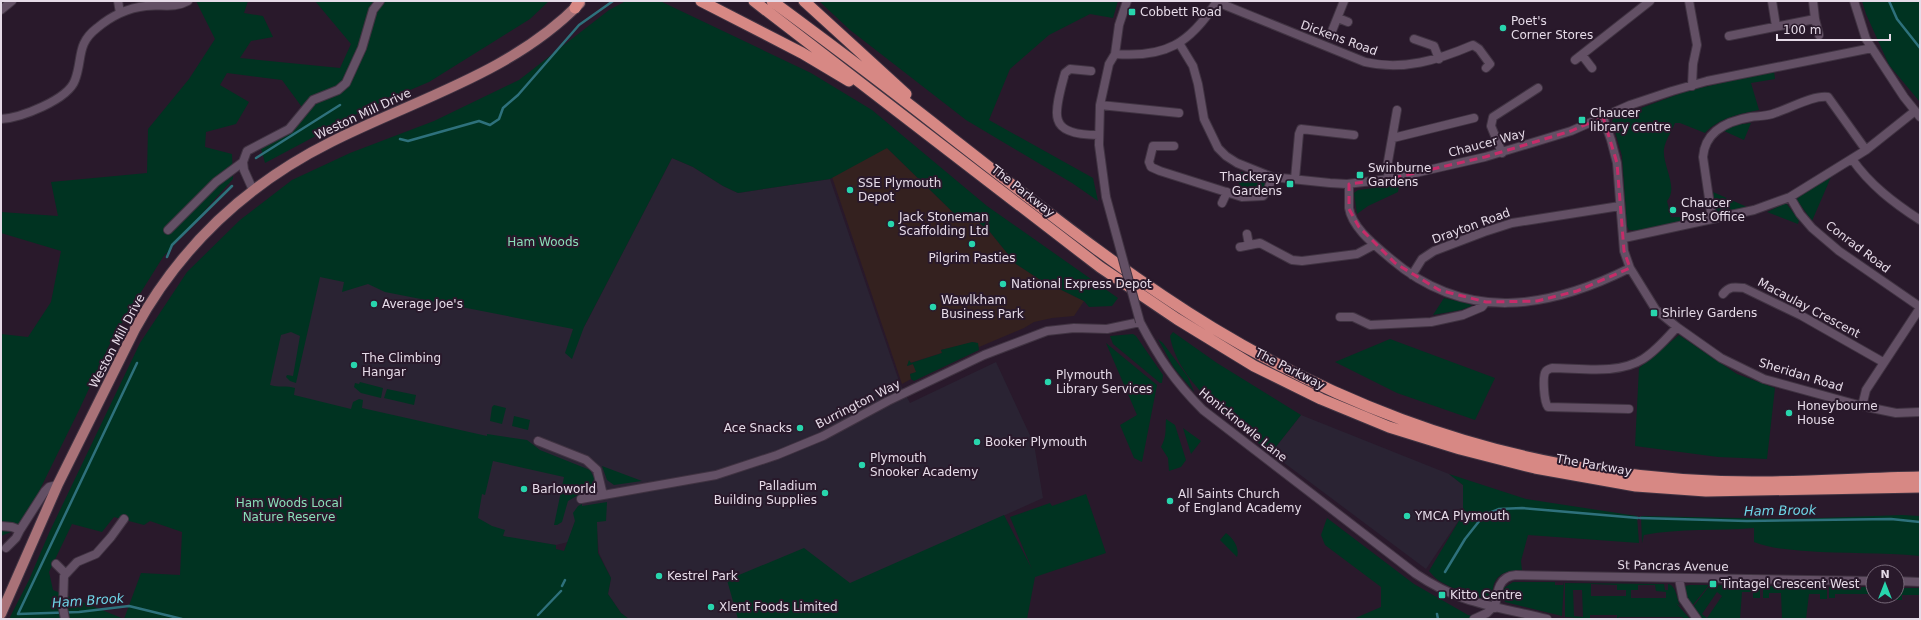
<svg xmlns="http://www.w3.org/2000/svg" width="1921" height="620" viewBox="0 0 1921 620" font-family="'DejaVu Sans',sans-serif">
<rect width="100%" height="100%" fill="#29192b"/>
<path fill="#34211f" d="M887,148L964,223L968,213L990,232L1016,264L1039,279L1084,301L1074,316L1052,318L1034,322L1024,328L979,347L975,342L941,350L942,353L910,363V361L907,366L913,364L917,372L910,374L911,379L902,384L829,168Z"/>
<path fill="#2a2333" d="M672,158L693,167L723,186L738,193L830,179L900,384L910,403L996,362L1034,444L1043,498L847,586L741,619H629L621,613L608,594L611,578L599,553L597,531L575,521L568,542L556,545L509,538L488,530L265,394L275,311L318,266L584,327Z
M1301,415L1449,474L1463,485V514L1426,569L1271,453Z"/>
<path fill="#003321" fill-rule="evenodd" d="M196,1H248L244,13L263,16L273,37L251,41L240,58L340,68L351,44L315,1H549L530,19L429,82L370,107L265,163L260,145L307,114L282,80L227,73L220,85L249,102L236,124L206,132L205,147L232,154L233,179L163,257L113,337L80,408L21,528L1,536V334L28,337L51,302L61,251L1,233V212L58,216L51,182L147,173L148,129L189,79L215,39Z
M626,1H660L811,73L872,110L987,206L1118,298L1112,306L1089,307L1084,301L1039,279L1016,264L990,232L968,213L964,223L887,148L830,179L738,193L723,186L693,167L672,158L584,327L572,359L565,353L573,329L385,292L368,284L342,292L344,282L320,277L296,383L290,381L286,377L287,375L293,376L300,336L291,332L281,335L270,385C278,388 287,385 295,388L294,395L351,409L353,402L359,399L363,400L362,408L487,436V434L527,440L540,450L590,470L594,478L592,487L568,501L562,522L557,525H554L564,477L493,461L485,495L482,494L478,518L492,526L505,530L503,536L556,545V549L564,551L575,521L573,513L578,506L582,504V506L607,502L606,521L597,522L598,553L611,578L608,594L621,613L629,619H9L29,580L49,533L140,343L187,272L240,220L292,180L350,153L434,121L519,80L609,10ZM114,517L144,525L150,521L182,532L180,575L141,573L124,619L53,590L49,572L72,524L102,532Z
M819,1H1118L1113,18L1090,14L1049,35L1010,69L989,120L1093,178L1098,201L1072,183L966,120L850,30Z
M1862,1H1920V102L1889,65L1866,14Z
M1774,71L1775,79L1751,83L1759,110C1739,114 1719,118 1705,133L1680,123H1675C1672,131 1665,141 1664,149C1662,165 1679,188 1667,201L1671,217H1702V219L1646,231L1629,230L1627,226L1622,156L1612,121L1614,118L1687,91Z
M1751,123L1744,140L1724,131L1734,125Z
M1241,172C1250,175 1263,175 1266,185C1261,194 1250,193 1241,192L1238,179Z
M1831,177L1812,221L1797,200L1798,196Z
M1399,185L1398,192L1368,206L1357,214L1354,193L1358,190Z
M1713,192L1747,207L1723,214L1717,213Z
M1786,203L1799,220L1798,224L1767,212Z
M1444,298L1470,304L1472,306L1461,310L1433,315Z
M1173,332L1217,363L1301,415L1271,453C1236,425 1177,382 1170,336Z
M1133,334L1136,336L1163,375L1162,383H1160L1113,344L1110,336Z
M1679,335L1737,374L1775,388L1767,459L1718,457L1635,446L1639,368Z
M1158,339L1163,343L1188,377L1194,392L1174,368Z
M1390,339L1495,378L1475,420L1397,393L1335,362Z
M972,342L978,343L979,350L914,381L911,379L910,374L916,372L913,364L907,366L909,360L911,363L942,353L941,350Z
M1106,343L1157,385L1142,462L1134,458L1120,425L1137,415Z
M360,382L383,388L381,398L361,393L354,387L355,383L359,384Z
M387,389L416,395L414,405L384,398Z
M494,405L506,408L502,424L490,421L492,407Z
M514,416L530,420L528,430L512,426Z
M1166,419L1175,425L1186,460L1181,467L1169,471L1168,458L1161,447C1167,435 1165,432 1166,419Z
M1183,428L1201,441L1191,454Z
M602,466L642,481L614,485L607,480Z
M1449,474L1526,499L1637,516L1639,543L1528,535L1521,561L1522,571C1508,570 1496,573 1493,588C1492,591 1492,594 1490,597C1484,603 1445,585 1438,580C1435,578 1432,574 1429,571L1463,514V485Z
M1086,494L1106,553L1035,577L1027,619H738L727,580L804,548L850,583L1004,515L1032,569L1010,517L1050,503L1052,506Z
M1902,515L1920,516V556C1882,552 1844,554 1806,551C1788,549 1771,549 1754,542V528C1717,531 1680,528 1644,535L1642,543L1641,516L1792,519Z
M1327,518L1414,584L1468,615L1490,619H1353L1381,607V587L1325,545L1321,535Z
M1226,533C1233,538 1240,548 1237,557L1220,540Z
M1513,582H1555V585H1563L1564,582L1562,616L1505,602L1503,598L1504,588Z
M1565,583L1664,584L1665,590H1668V584C1676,585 1677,599 1680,606L1676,603L1690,619H1684L1682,617H1619L1617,619V615H1590V619L1565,617ZM1591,584L1617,585V590H1626V596H1591ZM1638,585H1655L1656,591L1666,592V598H1631V590H1638ZM1573,590H1582L1583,617L1574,616Z
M1690,585H1709L1692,606L1685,592V586Z
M1710,585L1760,586V598H1753V592H1742L1740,619H1703L1693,607ZM1717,592L1722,596L1707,618L1702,614Z
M1763,586L1827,587V599H1820V594H1809L1806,619H1782L1781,593H1769V598H1763Z
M1829,587H1873V594H1835V598H1829Z
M1897,588H1920V595H1902V600H1895Z"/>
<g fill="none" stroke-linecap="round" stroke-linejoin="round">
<path stroke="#2e717c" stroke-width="2.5" d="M1889,1L1897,19L1920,48
M400,139L408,141L479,121L490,125L499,119L503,108L518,95L579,25L613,1
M256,158L340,105
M167,257L172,245L232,186
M137,363L18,614L79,612L129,606L182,619
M1640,518L1747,521L1891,519L1920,522
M1445,572L1465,539L1484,515L1499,509L1522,508L1638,518
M562,586L565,580
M1437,614L1438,619
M538,615L561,591"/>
<defs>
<path id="minor" d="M118,1L120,13
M1689,1L1697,45L1693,64L1692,86
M1772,1L1776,26
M1813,1L1815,19
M1854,1L1866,39L1904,97L1920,117
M1217,2L1365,62C1403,71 1438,60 1473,45L1479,49L1490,64L1486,68
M1,10L12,1
M1338,18L1348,22
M1330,36L1344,1
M1729,36L1815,19L1819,35
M1414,39L1434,46L1439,59
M1179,43L1193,66L1198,84L1204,119L1218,148L1226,156L1237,163L1272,177L1330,183L1347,184L1389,179L1485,157L1571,131L1630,105L1672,91L1707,81L1872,48
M1115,54C1165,58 1190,44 1217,1
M1582,55L1592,68
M1575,60L1650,1
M1091,71L1070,69L1065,73C1062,84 1054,110 1058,120C1062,134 1087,135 1098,135
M1100,105L1179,113
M1603,117L1611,140L1617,163L1624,251L1630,268L1656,310L1677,327L1721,358L1764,379L1862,406L1896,413L1920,412
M1,119C20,118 68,100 75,80C83,59 76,44 97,28C110,17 128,8 146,6C161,4 174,9 188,1
M1393,138L1474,118
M1174,146H1153L1149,162L1151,167L1160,171L1242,197L1263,196L1268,190L1272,177
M1502,153L1491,126L1493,117L1538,88
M1852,159C1870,185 1894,203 1920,220
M1295,179L1299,134L1301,129L1354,135
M1389,179L1387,167L1397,110
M1349,184C1349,191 1349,200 1349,208C1352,228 1376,246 1391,259C1466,323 1548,309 1630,268
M253,190L244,170L243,162L247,151L289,129L313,100L338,90L346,83L362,48L373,10L380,1
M1106,197L1099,145L1100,105L1109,64L1115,54L1119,25L1127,1
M1790,197L1800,214L1812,228L1839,251L1920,307
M1222,203L1227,192
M1712,219L1703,157C1705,131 1727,121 1751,117C1759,116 1768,116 1775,113C1791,108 1813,95 1828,97L1866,150
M168,230L216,182L243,162
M1247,234L1249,245
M1624,238L1754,210L1790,197L1866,150L1915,111
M1240,247L1260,243L1292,260L1302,261L1357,254L1374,245
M1412,275L1422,259L1434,251L1484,232L1512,223L1620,206
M1723,294C1729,286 1735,287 1744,288L1802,316L1883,362
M1340,317H1353L1370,325L1431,322L1463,315L1482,307L1486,302
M1862,406L1866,390L1920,308
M1629,409L1548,407C1544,402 1542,376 1546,371C1547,370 1551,368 1552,368C1580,368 1618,375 1643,359C1656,351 1667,338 1677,327
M538,441L586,460L597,470L603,495
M581,499L716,475L777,455L823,436L888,401L984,355L1047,331L1074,328L1107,329L1140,322C1159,358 1174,381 1203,410L1416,574C1462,605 1496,606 1547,619
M1,526L12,527L20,530L45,491L49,487L57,485
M6,548L16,538L20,530
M56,564L66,574
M1679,579L1683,599L1697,619
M1897,581L1920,582
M1495,608C1497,593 1498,576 1516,575L1873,581
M65,619L63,608L64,576L77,562L96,554L111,537L124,519
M1474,619L1487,613L1492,608"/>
<path id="major" d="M1,614L58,484L135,329C180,247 247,184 331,142C416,99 512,73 580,3"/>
<path id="highway" d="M701,1L802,53L849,81
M754,1L1100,267L1177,319L1254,366L1321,399L1389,427L1460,449L1535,468L1636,486L1706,491L1920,487
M772,1C833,46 893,91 952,138C1037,204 1121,272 1213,328C1332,400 1466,452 1604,471C1653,478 1703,482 1752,482C1808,482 1864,478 1920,477
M804,1L906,94
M575,8L579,1"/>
</defs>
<use href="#minor" stroke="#403342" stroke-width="10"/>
<use href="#major" stroke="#403342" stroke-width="12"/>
<use href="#highway" stroke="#403342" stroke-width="13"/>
<use href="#minor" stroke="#635065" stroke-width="8"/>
<use href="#major" stroke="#a97278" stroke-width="10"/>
<use href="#highway" stroke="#d78884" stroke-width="11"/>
<defs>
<path id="minor-bridge" d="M1106,197L1140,322"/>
</defs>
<use href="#minor-bridge" stroke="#403342" stroke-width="10" stroke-linecap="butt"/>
<use href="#minor-bridge" stroke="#635065" stroke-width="8"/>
</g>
<path fill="none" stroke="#c62c69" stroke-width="3" stroke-dasharray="8 5" stroke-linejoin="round" d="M1603,117L1617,163L1624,251L1630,268L1577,291L1537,301L1486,302L1439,290L1395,263L1359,227L1349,209V184L1389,179L1485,157L1571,131Z"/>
<g fill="#28d5ad" stroke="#29192b" stroke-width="1.5">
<rect x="1128" y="8" width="8" height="8" rx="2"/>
<circle cx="1503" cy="28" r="4"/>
<rect x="1578" y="116" width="8" height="8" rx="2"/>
<rect x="1356" y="171" width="8" height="8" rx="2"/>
<rect x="1286" y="180" width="8" height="8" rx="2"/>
<circle cx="850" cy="190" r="4"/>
<circle cx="1673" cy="210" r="4"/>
<circle cx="891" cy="224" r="4"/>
<circle cx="972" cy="244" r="4"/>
<circle cx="1003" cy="284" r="4"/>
<circle cx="374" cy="304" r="4"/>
<circle cx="933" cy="307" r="4"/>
<rect x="1650" y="309" width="8" height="8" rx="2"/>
<circle cx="354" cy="365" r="4"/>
<circle cx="1048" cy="382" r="4"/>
<circle cx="1789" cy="413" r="4"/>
<circle cx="800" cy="428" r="4"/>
<circle cx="977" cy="442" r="4"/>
<circle cx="862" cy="465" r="4"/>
<circle cx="524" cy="489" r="4"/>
<circle cx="825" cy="493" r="4"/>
<circle cx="1170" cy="501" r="4"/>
<circle cx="1407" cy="516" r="4"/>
<circle cx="659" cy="576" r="4"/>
<rect x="1709" y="580" width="8" height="8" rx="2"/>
<rect x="1438" y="591" width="8" height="8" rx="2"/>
<circle cx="711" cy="607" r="4"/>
</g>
<g text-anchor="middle" stroke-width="4" stroke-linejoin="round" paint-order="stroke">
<g font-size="12" fill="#e6dbe8" stroke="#29192b" text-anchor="start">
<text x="1140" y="16">Cobbett Road</text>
<text x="1511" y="25">Poet's<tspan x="1511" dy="14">Corner Stores</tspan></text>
<text x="1590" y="117">Chaucer<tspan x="1590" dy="14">library centre</tspan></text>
<text x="1368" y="172">Swinburne<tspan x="1368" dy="14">Gardens</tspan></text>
<text x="1282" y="181" text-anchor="end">Thackeray<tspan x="1282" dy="14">Gardens</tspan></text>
<text x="858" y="187">SSE Plymouth<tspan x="858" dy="14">Depot</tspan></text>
<text x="1681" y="207">Chaucer<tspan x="1681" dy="14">Post Office</tspan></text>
<text x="899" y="221">Jack Stoneman<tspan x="899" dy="14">Scaffolding Ltd</tspan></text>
<text x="972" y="262" text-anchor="middle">Pilgrim Pasties</text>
<text x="1011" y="288">National Express Depot</text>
<text x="941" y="304">Wawlkham<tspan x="941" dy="14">Business Park</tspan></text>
<text x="382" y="308">Average Joe's</text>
<text x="1662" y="317">Shirley Gardens</text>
<text x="362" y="362">The Climbing<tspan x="362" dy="14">Hangar</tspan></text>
<text x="1056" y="379">Plymouth<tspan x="1056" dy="14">Library Services</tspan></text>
<text x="1797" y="410">Honeybourne<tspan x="1797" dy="14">House</tspan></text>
<text x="792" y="432" text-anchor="end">Ace Snacks</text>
<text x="985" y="446">Booker Plymouth</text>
<text x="870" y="462">Plymouth<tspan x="870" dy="14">Snooker Academy</tspan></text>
<text x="817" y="490" text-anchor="end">Palladium<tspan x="817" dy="14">Building Supplies</tspan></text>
<text x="532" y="493">Barloworld</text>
<text x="1178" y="498">All Saints Church<tspan x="1178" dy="14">of England Academy</tspan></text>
<text x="1415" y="520">YMCA Plymouth</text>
<text x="667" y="580">Kestrel Park</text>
<text x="1721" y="588">Tintagel Crescent West</text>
<text x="1450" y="599">Kitto Centre</text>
<text x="719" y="611">Xlent Foods Limited</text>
</g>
<g font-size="12" fill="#e6dbe8" stroke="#29192b">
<text transform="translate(1339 38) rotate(20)" y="4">Dickens Road</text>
<text transform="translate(363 114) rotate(-25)" y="4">Weston Mill Drive</text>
<text transform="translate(1487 143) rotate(-15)" y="4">Chaucer Way</text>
<text transform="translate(1023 191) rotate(38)" y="4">The Parkway</text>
<text transform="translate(1471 226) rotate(-20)" y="4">Drayton Road</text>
<text transform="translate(1858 247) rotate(37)" y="4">Conrad Road</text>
<text transform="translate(1809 308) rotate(28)" y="4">Macaulay Crescent</text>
<text transform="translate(117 341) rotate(-62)" y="4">Weston Mill Drive</text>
<text transform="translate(1290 369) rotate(27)" y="4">The Parkway</text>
<text transform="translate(1801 375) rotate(17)" y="4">Sheridan Road</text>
<text transform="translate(858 404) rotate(-27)" y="4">Burrington Way</text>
<text transform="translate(1243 425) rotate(39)" y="4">Honicknowle Lane</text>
<text transform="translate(1594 465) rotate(10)" y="4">The Parkway</text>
<text transform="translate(1673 566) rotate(1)" y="4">St Pancras Avenue</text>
</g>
<g font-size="12" fill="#8adfb9" stroke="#29192b">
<text x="543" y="246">Ham Woods</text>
<text x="289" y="507">Ham Woods Local<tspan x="289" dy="14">Nature Reserve</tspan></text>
</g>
<g font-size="13" font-style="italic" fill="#6fd7e9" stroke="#29192b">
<text transform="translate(1780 510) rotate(-1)" y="5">Ham Brook</text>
<text transform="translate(88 600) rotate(-4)" y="5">Ham Brook</text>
</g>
</g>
<rect width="1921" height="620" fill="none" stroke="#e6dbe8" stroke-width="4"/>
<g transform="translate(1885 584)"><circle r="19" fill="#29192b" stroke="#756777"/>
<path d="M0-3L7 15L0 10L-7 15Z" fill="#28d5ad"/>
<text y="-6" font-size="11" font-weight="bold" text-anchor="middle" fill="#e6dbe8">N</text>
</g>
<path d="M1777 34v6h113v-6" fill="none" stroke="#e6dbe8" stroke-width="2"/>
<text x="1783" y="34" font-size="12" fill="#e6dbe8" stroke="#29192b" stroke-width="3" paint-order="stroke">100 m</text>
</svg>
